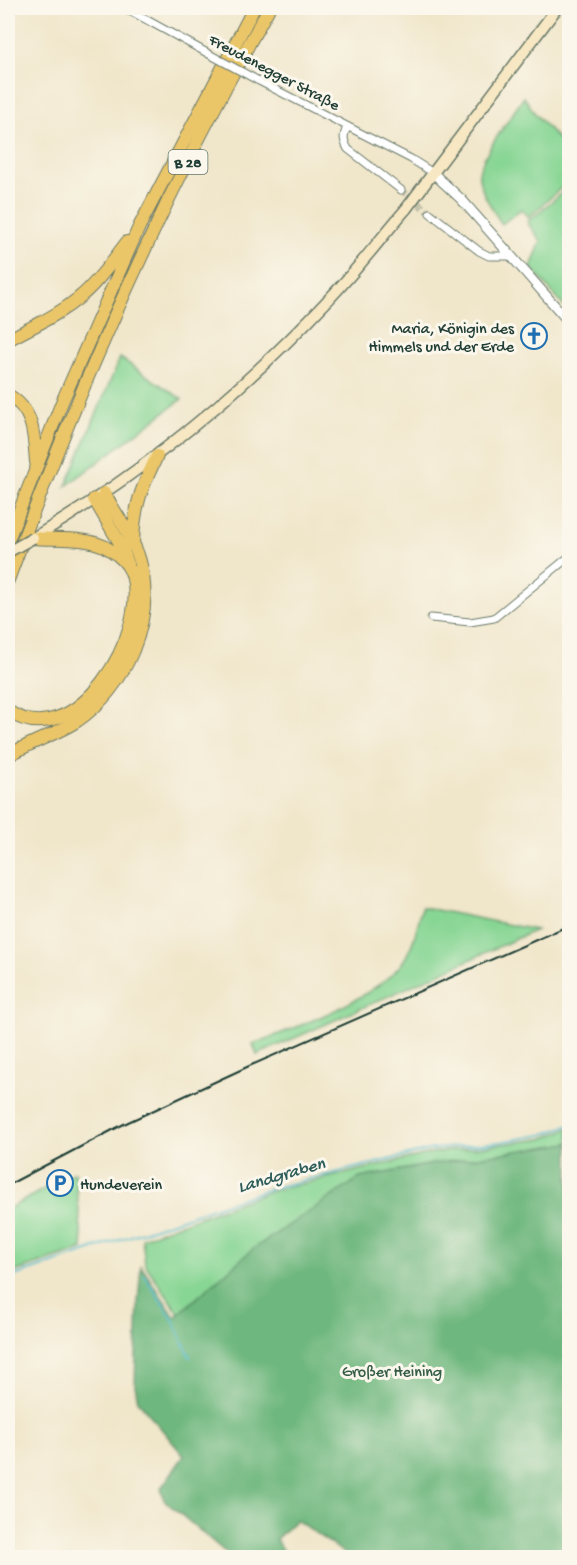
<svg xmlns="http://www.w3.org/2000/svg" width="577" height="1565" viewBox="0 0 577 1565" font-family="'Gochi Hand',sans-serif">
<rect width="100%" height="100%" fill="#fbf7ec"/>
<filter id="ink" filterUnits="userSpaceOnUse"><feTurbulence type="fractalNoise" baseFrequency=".0167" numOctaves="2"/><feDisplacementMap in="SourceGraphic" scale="12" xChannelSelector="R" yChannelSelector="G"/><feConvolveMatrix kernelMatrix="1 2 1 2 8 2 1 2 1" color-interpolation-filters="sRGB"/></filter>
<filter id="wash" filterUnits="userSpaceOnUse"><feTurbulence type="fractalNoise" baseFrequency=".008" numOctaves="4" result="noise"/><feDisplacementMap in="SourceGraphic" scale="24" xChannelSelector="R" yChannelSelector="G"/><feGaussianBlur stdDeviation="1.35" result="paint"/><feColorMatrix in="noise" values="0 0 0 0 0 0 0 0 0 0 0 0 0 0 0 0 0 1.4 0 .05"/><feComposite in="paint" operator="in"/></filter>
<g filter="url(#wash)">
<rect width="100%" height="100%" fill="#f0e6ca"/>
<path fill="#88d694" stroke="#548a64" stroke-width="1.5" d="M524,97L536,115L569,151V181L529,217L521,209L502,224C494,213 477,186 479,173C481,156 513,114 524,97Z
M569,187V313L531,267L541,241L527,222Z
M120,358L182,399L66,486Z
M422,907L536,930L257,1055L253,1044C293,1029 377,998 402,963C414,946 417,927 422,907Z
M569,1128V1143L433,1164L360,1178L253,1249L179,1314L145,1264L142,1238L268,1192L431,1153L542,1139Z
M75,1172L83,1249L8,1274V1209Z"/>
<path fill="#6eb77e" stroke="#467a59" stroke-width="1.5" d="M569,1143V1557H350L296,1520L276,1539L287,1557H231L164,1500L161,1488L184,1456L138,1401L135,1385L138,1302L141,1266L175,1317L253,1249L360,1178L433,1164Z"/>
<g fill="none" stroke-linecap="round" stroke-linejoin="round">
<path stroke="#51bccd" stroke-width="2" d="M144,1275L172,1318L190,1357
M8,1278L269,1189L429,1150L500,1142L542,1135L570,1125"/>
</g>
</g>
<g filter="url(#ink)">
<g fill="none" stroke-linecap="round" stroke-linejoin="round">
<path stroke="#c6c4ac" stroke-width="7" stroke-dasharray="7 3.5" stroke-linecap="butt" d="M401,190L430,213"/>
<defs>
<path id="minor" d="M125,8L209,54
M257,80L411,159L433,173
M347,127C343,136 343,140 348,149L401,190
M430,213L479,251L489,256H512
M431,618L470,622L494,618L570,556"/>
<path id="tertiary" d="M433,173L462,200L570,323"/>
<path id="secondary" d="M421,189L557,8
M33,538C143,473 242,392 329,299C356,271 380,239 406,209"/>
<path id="trunk" d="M8,340C33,326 59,315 81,296C99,281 113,260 127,242
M8,395C34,410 34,435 36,462
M94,499L122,547L128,564
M8,540L62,402L139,227L254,8
M133,543C134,506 141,489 157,456
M8,580C80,383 166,190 269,8
M8,711C75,758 152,631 131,572C127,563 117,554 109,549C89,536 57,540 33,538
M8,756C30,742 55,735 77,721C126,687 156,620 140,561C133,537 116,514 104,493"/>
</defs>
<use href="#minor" stroke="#687868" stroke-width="9"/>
<use href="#tertiary" stroke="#687868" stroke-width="11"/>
<use href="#secondary" stroke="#687868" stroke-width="13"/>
<use href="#trunk" stroke="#687868" stroke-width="14"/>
<use href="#minor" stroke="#fff" stroke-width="7"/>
<use href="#tertiary" stroke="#fff" stroke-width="9"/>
<use href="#secondary" stroke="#f7e8c3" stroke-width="10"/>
<use href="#trunk" stroke="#ebc669" stroke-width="12"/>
<path stroke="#1f3d34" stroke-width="2" d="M8,1185L124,1124L247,1067L570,925"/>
<defs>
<path id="minor-bridge" d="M209,54L257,80"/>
<path id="secondary-bridge" d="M406,209L421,189
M8,552L33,538"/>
</defs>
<use href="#minor-bridge" stroke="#687868" stroke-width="9" stroke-linecap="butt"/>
<use href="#secondary-bridge" stroke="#687868" stroke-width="13" stroke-linecap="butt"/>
<use href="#minor-bridge" stroke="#fff" stroke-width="7"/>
<use href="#secondary-bridge" stroke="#f7e8c3" stroke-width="10"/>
</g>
</g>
<defs>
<symbol id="church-ring" viewBox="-11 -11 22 22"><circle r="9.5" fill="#fbf7ec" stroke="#1f6fb2" stroke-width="1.5"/><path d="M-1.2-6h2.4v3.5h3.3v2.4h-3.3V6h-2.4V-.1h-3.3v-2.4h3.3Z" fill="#1f6fb2"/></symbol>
<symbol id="parking-ring" viewBox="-11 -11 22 22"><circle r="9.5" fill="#fbf7ec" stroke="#1f6fb2" stroke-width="1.5"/><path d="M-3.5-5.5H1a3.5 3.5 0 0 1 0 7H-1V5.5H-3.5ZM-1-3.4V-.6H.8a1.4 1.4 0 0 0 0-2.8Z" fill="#1f6fb2"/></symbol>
</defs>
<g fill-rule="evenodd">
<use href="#church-ring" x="519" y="321" width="30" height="30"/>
<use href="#parking-ring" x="45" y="1168" width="30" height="30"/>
</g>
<g text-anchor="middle" stroke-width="6" stroke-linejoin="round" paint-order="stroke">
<rect fill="#fbf7ec" stroke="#61756b" stroke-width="1.5" x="168.5" y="150" width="39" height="24" rx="4.5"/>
<g font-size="15" font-weight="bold" fill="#1f3d34">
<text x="188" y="167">B 28</text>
</g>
<g font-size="16" fill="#1f3d34" stroke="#fbf7ec">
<text transform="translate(275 71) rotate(28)" y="6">Freudenegger Straße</text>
</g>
<g font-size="16" fill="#1f3d34" stroke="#fbf7ec" text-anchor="end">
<text x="514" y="333">Maria, Königin des<tspan x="514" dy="18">Himmels und der Erde</tspan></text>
<text x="80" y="1189" text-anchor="start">Hundeverein</text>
</g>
<g font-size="16" fill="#345c47" stroke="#fbf7ec">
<text x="392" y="1376">Großer Heining</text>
</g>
<g font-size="18" font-style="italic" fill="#2c5d5a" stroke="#fbf7ec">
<text transform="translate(281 1174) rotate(-16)" y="6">Landgraben</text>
</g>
</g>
<rect width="577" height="1565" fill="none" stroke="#fbf7ec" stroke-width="30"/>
</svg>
